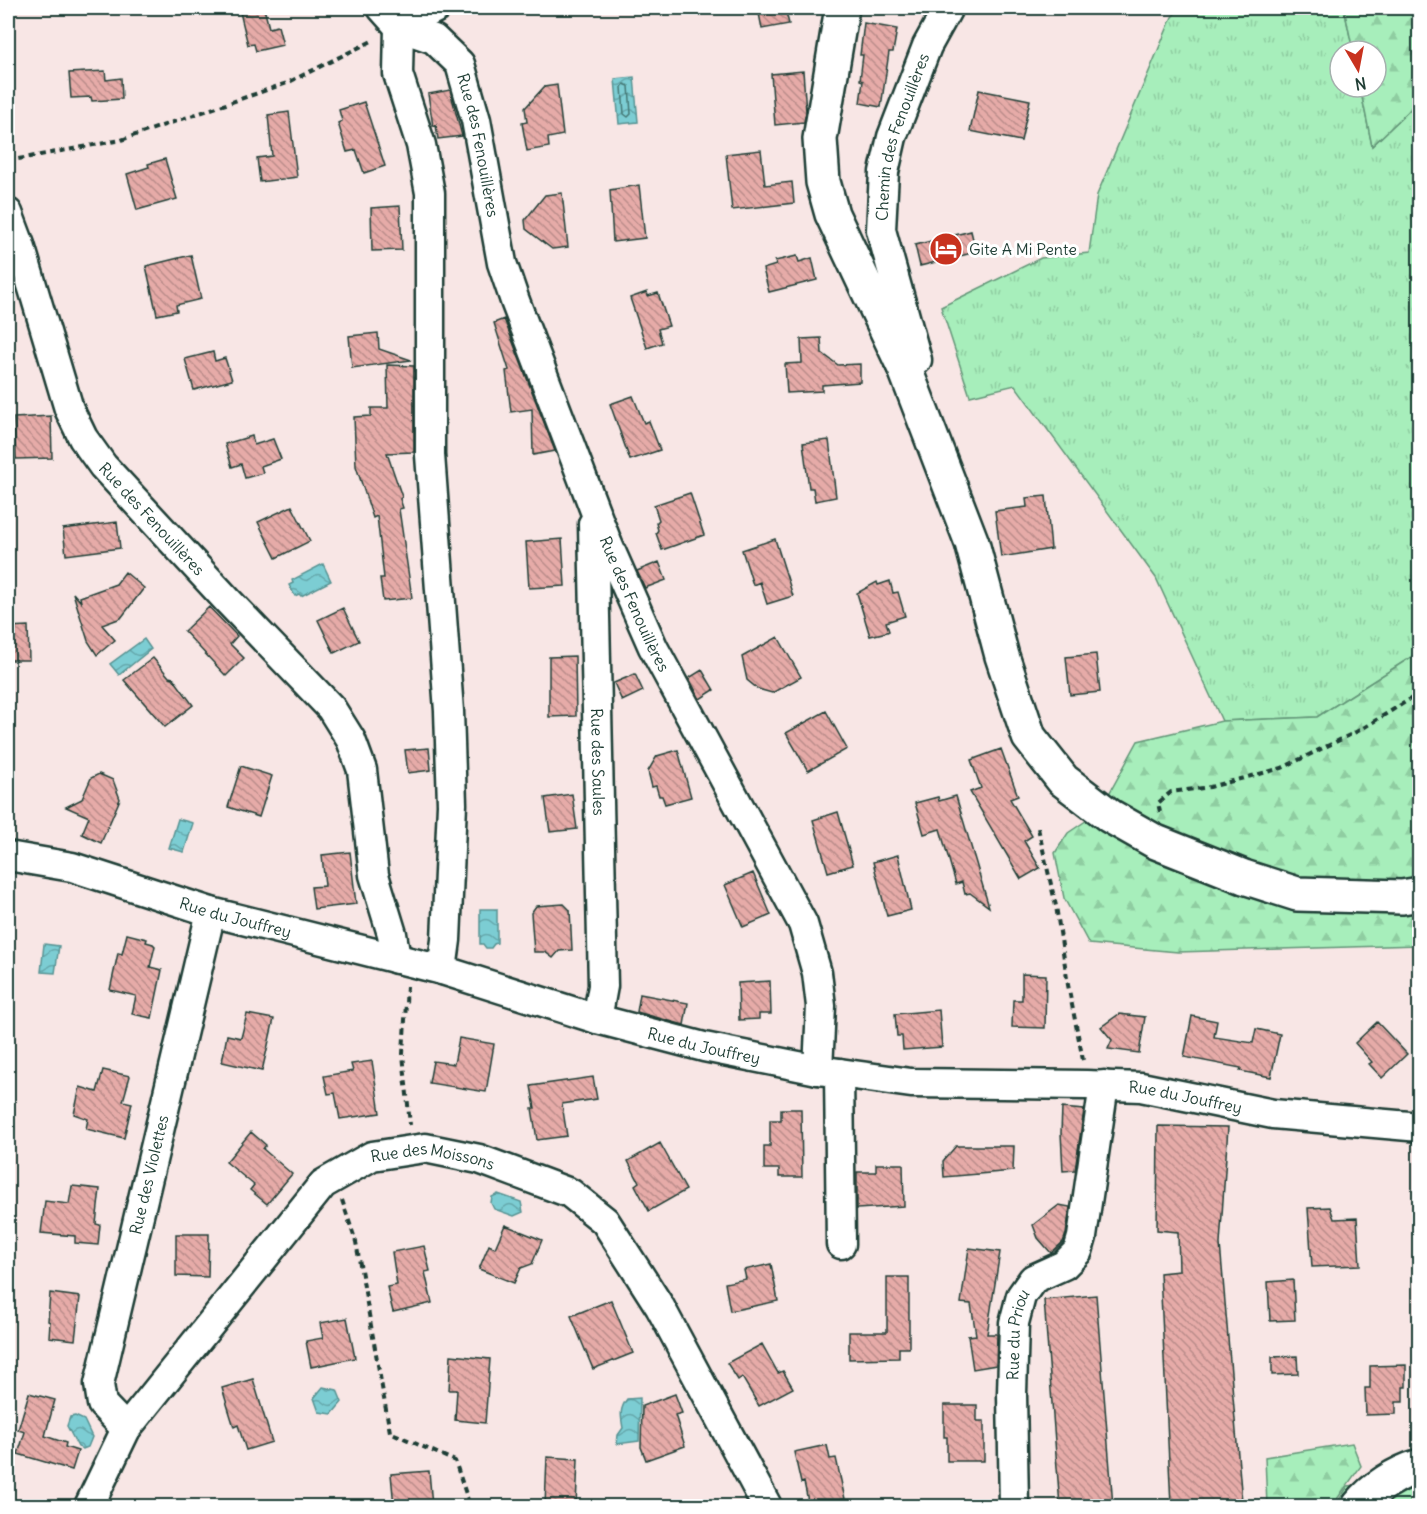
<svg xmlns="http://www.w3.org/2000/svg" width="1427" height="1514" viewBox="0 0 1427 1514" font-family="Delius,sans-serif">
<defs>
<pattern id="grass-tufts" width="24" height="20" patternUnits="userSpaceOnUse" patternTransform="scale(1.5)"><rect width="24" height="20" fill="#a7eebb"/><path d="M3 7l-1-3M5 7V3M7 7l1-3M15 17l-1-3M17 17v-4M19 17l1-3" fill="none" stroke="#8fcda1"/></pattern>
<pattern id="forest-firs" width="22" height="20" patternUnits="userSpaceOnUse" patternTransform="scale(1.5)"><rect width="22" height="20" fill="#a7eebb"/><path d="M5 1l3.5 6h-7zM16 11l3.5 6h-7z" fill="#8fcda1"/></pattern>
<pattern id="water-waves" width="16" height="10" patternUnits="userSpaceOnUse" patternTransform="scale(1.5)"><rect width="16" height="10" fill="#7ccdd3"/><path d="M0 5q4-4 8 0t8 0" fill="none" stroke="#65a8ac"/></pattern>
<pattern id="building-back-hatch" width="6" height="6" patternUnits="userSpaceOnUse" patternTransform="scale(1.5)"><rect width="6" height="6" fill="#e6aba8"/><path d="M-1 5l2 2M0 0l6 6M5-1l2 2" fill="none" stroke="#ba8c8a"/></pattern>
</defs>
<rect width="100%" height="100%" fill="#f8e6e5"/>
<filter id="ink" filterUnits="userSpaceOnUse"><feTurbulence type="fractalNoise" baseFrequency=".0167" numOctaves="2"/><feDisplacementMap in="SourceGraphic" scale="12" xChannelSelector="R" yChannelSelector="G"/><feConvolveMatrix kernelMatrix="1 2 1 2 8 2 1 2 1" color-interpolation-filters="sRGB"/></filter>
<g filter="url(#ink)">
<path fill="url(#grass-tufts)" stroke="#639678" stroke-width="1.5" d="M1180,8H1344L1353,51H1340V87H1360L1372,146L1419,101V652L1317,717L1222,721L1156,578L1015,385L970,396L941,307L1041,258L1089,253L1097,195L1172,17Z
M1419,1479V1506H1335L1348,1486Z"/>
<path fill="url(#forest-firs)" stroke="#639678" stroke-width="1.5" d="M1344,8H1419V101L1372,146L1360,87H1376V51H1353Z
M1419,652V945L1178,952L1089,944L1064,898L1055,853L1068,833L1099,812L1138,741L1222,721L1317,717Z
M1352,1443L1361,1466L1332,1506H1267L1265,1457Z"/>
<path fill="url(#water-waves)" stroke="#579393" stroke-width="1.5" d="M634,77L638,122L619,124L615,79Z
M323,564L331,581L301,596L299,594L295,596L289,585L293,583L292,580Z
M144,639L151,649L119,675L110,664Z
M178,819L193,823L184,852L169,848Z
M480,909H497V943L494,944L491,948H486L483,944H480Z
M44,944L59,946L55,973L41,972Z
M498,1194L521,1202L523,1212L514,1216L494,1209L491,1203L492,1197Z
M323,1387L337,1390L342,1402L332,1414L319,1412L314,1398Z
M640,1398L639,1441L617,1444L618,1435L623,1428C621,1417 619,1409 627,1399Z
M75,1416L84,1420L92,1437L88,1447L83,1449L78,1447L67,1426L70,1417Z"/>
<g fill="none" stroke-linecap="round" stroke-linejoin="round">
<path stroke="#447774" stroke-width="1.5" d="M624,84L629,86L631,114L628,117L624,114L622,87Z"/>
</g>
<path fill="url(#building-back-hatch)" stroke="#1f3d34" stroke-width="1.5" d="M239,8H264L269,28L278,26L283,45L256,51L254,44L248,45Z
M758,8H785L789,24L762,29Z
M864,23L897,29L893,52H889L881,107L860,103L863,81L860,80L863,55H860Z
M105,71L106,80L121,78L122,99L92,101L91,97L71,98L69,73Z
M803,71L806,112L804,122L775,125L771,74Z
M557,85L563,135L548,138L549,147L527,151L522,123L527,122L525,108L544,87Z
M450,90L462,136L438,139L436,125L433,126L428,94Z
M979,90L1030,100L1021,141L970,131Z
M364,102L385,166L364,173L356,150L347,152L338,123L342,121L339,110Z
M289,112L297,177L260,182L257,158L272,156L268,115Z
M761,150L765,185L792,182L794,203L732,210L726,154Z
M165,159L177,199L137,210L127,174L149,167L148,164Z
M639,185L645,238L613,242L610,190Z
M562,193L568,247L552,249L526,229L525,220L545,195Z
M400,206L402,250L372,251L371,208Z
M971,231L976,252L920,266L915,245Z
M191,255L201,299L176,305L177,311L157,315L146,266Z
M797,256L799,262L812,258L817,280L769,292L763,269L776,265L775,261Z
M647,292L648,296L658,293L669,326L658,329L662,343L647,348L630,298Z
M504,319L555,451L533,455L532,409L511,412L506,371L509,370L494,323Z
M378,333L379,349L411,360L352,368L349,336Z
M821,338L822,353L838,365L860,364V382L822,385V391L787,393L785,364L802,363L801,339Z
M213,352L215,361L225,358L232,380L194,390L185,359Z
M387,365L414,366V452L387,453L402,497L400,499L403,508L399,509L412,598L383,601L380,578H384L377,516L373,518L356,466L354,417L371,416V408H388Z
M633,396L644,423L649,421L660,450L630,460L610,404Z
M51,416L52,458L16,459L14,418Z
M252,436L254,445L273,439L281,459L261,466L263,473L245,478L241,464L232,467L225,444Z
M829,440L836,497L815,501L813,488H809L803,443Z
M690,493L704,535L662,550L656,533L658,530L656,523L659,520L654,505Z
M1046,496L1051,549L1001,557L995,511L1027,507L1026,498Z
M292,506L310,541L276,558L258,522Z
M117,522L120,548L66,555L63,529Z
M562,539L565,586L529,588L526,542Z
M775,539L793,596L767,604L760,582L753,585L742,550Z
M659,562L666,580L645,588L637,571Z
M125,572L144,588L121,618L102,625L115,640L97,655L88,641L73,593L81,602L80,597L116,584Z
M890,581L893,593L898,592L905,616L886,622L889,631L887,632L870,636L857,593L877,582L878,585Z
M209,607L237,636L230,644L244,658L226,676L184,631Z
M343,608L359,641L334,653L318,620Z
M28,626L29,660H8V627Z
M778,637L801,677L772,693L758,689L747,680L742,657Z
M1096,654L1100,692L1070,695L1066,657Z
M575,656L576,716L549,717V657Z
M153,658L169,677L173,678L193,705L165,727L124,680Z
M702,670L714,690L700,699L689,678Z
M635,674L643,691L622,701L614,683Z
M826,711L847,749L808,771L786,733Z
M429,748L431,770L408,773L405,750Z
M1001,749L1018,796L1010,799L1032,836L1024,841L1040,868L1021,879L970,792L981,788L971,760Z
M678,750L691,797L665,804L662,796H659L656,786L652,787L648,771L657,756Z
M241,766L272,776L259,817L228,807Z
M99,774L113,780L120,799L101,843L82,834L89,817L66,807L82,799L91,778Z
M572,794L577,829L550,832L545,798Z
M956,796L989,907L970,893L965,894L962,882L956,884L940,829L924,834L915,803L938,797L939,801Z
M838,812L853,865L828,872L813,820Z
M350,852L356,904L314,909L311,887L325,886L322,855Z
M898,855L911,910L887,916L873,862Z
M753,873L771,915L743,927L725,885Z
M564,904L570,910L572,950L559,951L553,958L545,952H534L531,913L536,906Z
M127,934L147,939L146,942L153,944L155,946L150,967L162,970L152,1018L132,1014L136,996L110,990L118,953L122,954Z
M1022,974L1046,975L1045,1028L1012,1027L1013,1000H1022Z
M770,981L771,1014H759V1019L739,1020L738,983Z
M640,994L688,1003L684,1025L637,1012Z
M939,1010L942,1047L903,1050L902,1036H897L895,1014Z
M247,1014L274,1019L262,1071L222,1062L227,1035L241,1038Z
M1119,1014L1145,1017L1139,1053L1108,1049L1112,1040L1101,1027Z
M1192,1016L1217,1021L1214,1037L1253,1043L1256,1029L1280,1034L1271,1077L1240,1071L1241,1068L1184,1057Z
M1377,1022L1407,1054L1382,1078L1369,1064L1372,1062L1355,1043Z
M459,1038L494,1044L486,1092L429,1083L433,1061L454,1064Z
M372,1061L380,1113L340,1119L335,1093L328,1094L324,1076L353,1071L351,1064Z
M103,1070L130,1076L123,1101L132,1103L124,1138L86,1129L88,1119L74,1114L80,1087L97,1092Z
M593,1077L597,1099L562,1104L567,1136L537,1140L532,1108H535L531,1086Z
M1062,1108L1084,1110L1075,1170L1063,1171L1061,1133Z
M781,1109H801L802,1177H779V1169H764V1146H770V1120H781Z
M1158,1126L1228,1127L1220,1244L1242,1502L1171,1505L1160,1273L1179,1271L1178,1232L1157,1230Z
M251,1132L266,1145L263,1149L292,1174L267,1204L250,1190L254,1185L226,1162Z
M660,1143L686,1190L649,1211L635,1185L639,1182L628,1161Z
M956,1146H1014L1013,1171L944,1177L943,1161Z
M876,1164H903L904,1206L857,1209V1172H876Z
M72,1186L100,1189L96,1224L100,1225L98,1245L75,1243V1236L41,1233L45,1201L69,1204Z
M1059,1205L1070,1207L1066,1234L1063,1242L1051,1253L1038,1238L1033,1225Z
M1330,1207L1334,1219L1357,1218L1360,1265L1312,1267L1308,1208Z
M505,1225L542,1240L532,1264L521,1268L514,1283L479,1269L489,1245L495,1248Z
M176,1234H209L208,1277L176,1276Z
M424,1246L430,1271L425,1272L432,1303L393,1312L387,1287L397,1285L392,1252Z
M969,1248L1000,1252L987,1334H997L996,1365L973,1369L968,1336L976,1335L971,1304L961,1303Z
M771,1264L778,1301L730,1311L725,1283L746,1279L744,1270Z
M887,1277H909V1348H899V1358L849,1359V1332H887Z
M1293,1280L1295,1320L1270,1321L1268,1282Z
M50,1293L80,1297L75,1340L49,1337L50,1322L48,1321Z
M1096,1295L1113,1506H1060L1044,1300Z
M611,1300L633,1353L593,1369L571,1316Z
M347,1318L355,1358L311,1367L306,1341L323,1338L320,1323Z
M762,1344L778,1373L783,1371L793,1388L759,1406L742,1377L738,1380L727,1363Z
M451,1355L490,1359L485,1423L455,1420L457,1390H449Z
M1297,1356L1298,1374L1272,1375V1357Z
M1406,1365V1387H1403V1402H1396V1414L1366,1415L1365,1388H1370V1366Z
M253,1379L272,1442L246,1450L238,1425L234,1427L222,1388Z
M29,1393L55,1400L45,1436L66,1443L65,1447L78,1451L72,1470L18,1454L25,1432L18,1430Z
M675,1394L682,1413L675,1415L685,1446L646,1460L641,1447L642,1406Z
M944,1405H977V1421H984V1461H947V1437H944Z
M827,1445L830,1459L836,1458L845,1499L809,1506L804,1482L801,1483L794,1452Z
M547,1457L578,1459L576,1506H545Z
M429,1471L432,1506H394L391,1474Z"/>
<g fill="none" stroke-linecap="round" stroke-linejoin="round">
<defs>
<g id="minor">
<path id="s1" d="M382,8L399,27L434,39L460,64L476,120L502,263L515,301L608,545L653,647L803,924L817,973L821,1006L818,1070"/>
<path d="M399,27L398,74L421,145L430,193V455L449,711L452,804L446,940L442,970"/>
<path d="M399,27L436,8"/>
<path id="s2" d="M8,213L20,245L69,409L83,438L103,466L229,602L331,708L351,740L362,770L374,875L392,934L396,959"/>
<path id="s3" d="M905,369L917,360L881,230L884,172L892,137L927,46L948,8"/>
<path id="s4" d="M593,524L603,986L597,1019"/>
<path id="s5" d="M8,856L72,867L211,912L442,970L597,1019L704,1047L818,1070L911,1083L1086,1085L1141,1087L1273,1114L1420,1127"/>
<path d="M839,1073L841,1244"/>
<path id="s6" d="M126,1429L102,1404L99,1384L211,912"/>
<path id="s7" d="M89,1506L126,1429L323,1184L372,1156L425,1148L479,1159L570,1193L605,1221L660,1307L767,1506"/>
<path id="s8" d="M1014,1506L1012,1394L1014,1323L1021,1296L1033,1279L1064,1265L1078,1251L1082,1237L1104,1085"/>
</g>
<path id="tertiary" d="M842,8L820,139L823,182L832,214L905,369L972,543L1002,656L1029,737L1063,780L1110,816L1156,842L1244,877L1297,894L1402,897L1420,894"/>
<path id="secondary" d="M1359,1506C1373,1488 1397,1473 1420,1466"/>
</defs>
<use href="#minor" stroke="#1f3d34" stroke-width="33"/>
<use href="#tertiary" stroke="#1f3d34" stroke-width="38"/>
<use href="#secondary" stroke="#1f3d34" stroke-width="38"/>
<path stroke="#1f3d34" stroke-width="4" stroke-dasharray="6 4.5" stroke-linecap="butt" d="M8,161L121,140L287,83L374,40
M1160,812L1158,803L1171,792L1210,787L1282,768L1360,730L1420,693
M1038,828L1056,906L1068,985L1083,1060
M407,986L403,1054L410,1125
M342,1200L356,1242L390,1432L455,1461L470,1506"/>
<use href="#minor" stroke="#fff" stroke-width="28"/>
<use href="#tertiary" stroke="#fff" stroke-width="33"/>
<use href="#secondary" stroke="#fff" stroke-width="33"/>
</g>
</g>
<defs>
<symbol id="hotel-disc" viewBox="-11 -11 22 22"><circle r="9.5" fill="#c8321e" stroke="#fff"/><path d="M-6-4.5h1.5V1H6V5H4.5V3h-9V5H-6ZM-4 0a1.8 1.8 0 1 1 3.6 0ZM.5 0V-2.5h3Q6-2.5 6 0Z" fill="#fff"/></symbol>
</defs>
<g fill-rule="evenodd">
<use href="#hotel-disc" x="927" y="230" width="38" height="38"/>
</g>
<g text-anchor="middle" stroke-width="6" stroke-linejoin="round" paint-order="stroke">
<g font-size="16" fill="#1f3d34" stroke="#fff">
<text dy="6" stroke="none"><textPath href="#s3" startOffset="246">Chemin des Fenouillères</textPath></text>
<text dy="6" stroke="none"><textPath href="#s1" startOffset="182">Rue des Fenouillères</textPath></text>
<text dy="6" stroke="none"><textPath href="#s2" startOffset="344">Rue des Fenouillères</textPath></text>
<text dy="6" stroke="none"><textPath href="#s1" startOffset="668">Rue des Fenouillères</textPath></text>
<text dy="6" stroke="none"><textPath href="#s4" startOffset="238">Rue des Saules</textPath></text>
<text dy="6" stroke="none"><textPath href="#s5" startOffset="236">Rue du Jouffrey</textPath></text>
<text dy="6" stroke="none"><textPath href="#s5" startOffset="722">Rue du Jouffrey</textPath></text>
<text dy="6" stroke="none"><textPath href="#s5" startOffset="1208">Rue du Jouffrey</textPath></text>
<text dy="6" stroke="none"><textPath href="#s7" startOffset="518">Rue des Moissons</textPath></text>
<text dy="6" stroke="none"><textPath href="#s6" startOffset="270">Rue des Violettes</textPath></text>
<text dy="6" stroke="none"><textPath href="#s8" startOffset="172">Rue du Priou</textPath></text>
</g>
<g font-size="16" fill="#1f3d34" stroke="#fff" text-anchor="start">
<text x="969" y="255">Gite A Mi Pente</text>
</g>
</g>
<rect width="1427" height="1514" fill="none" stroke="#fff" stroke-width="30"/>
<rect x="15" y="15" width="1397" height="1484" fill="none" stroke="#1f3d34" stroke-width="2" filter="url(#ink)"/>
<g transform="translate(1358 69) rotate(170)"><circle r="28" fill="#ffffff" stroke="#a5b1ae" stroke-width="1.5"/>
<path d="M0-4.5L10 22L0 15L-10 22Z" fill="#c8321e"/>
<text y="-9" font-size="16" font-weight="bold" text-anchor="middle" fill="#1f3d34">N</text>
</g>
</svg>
